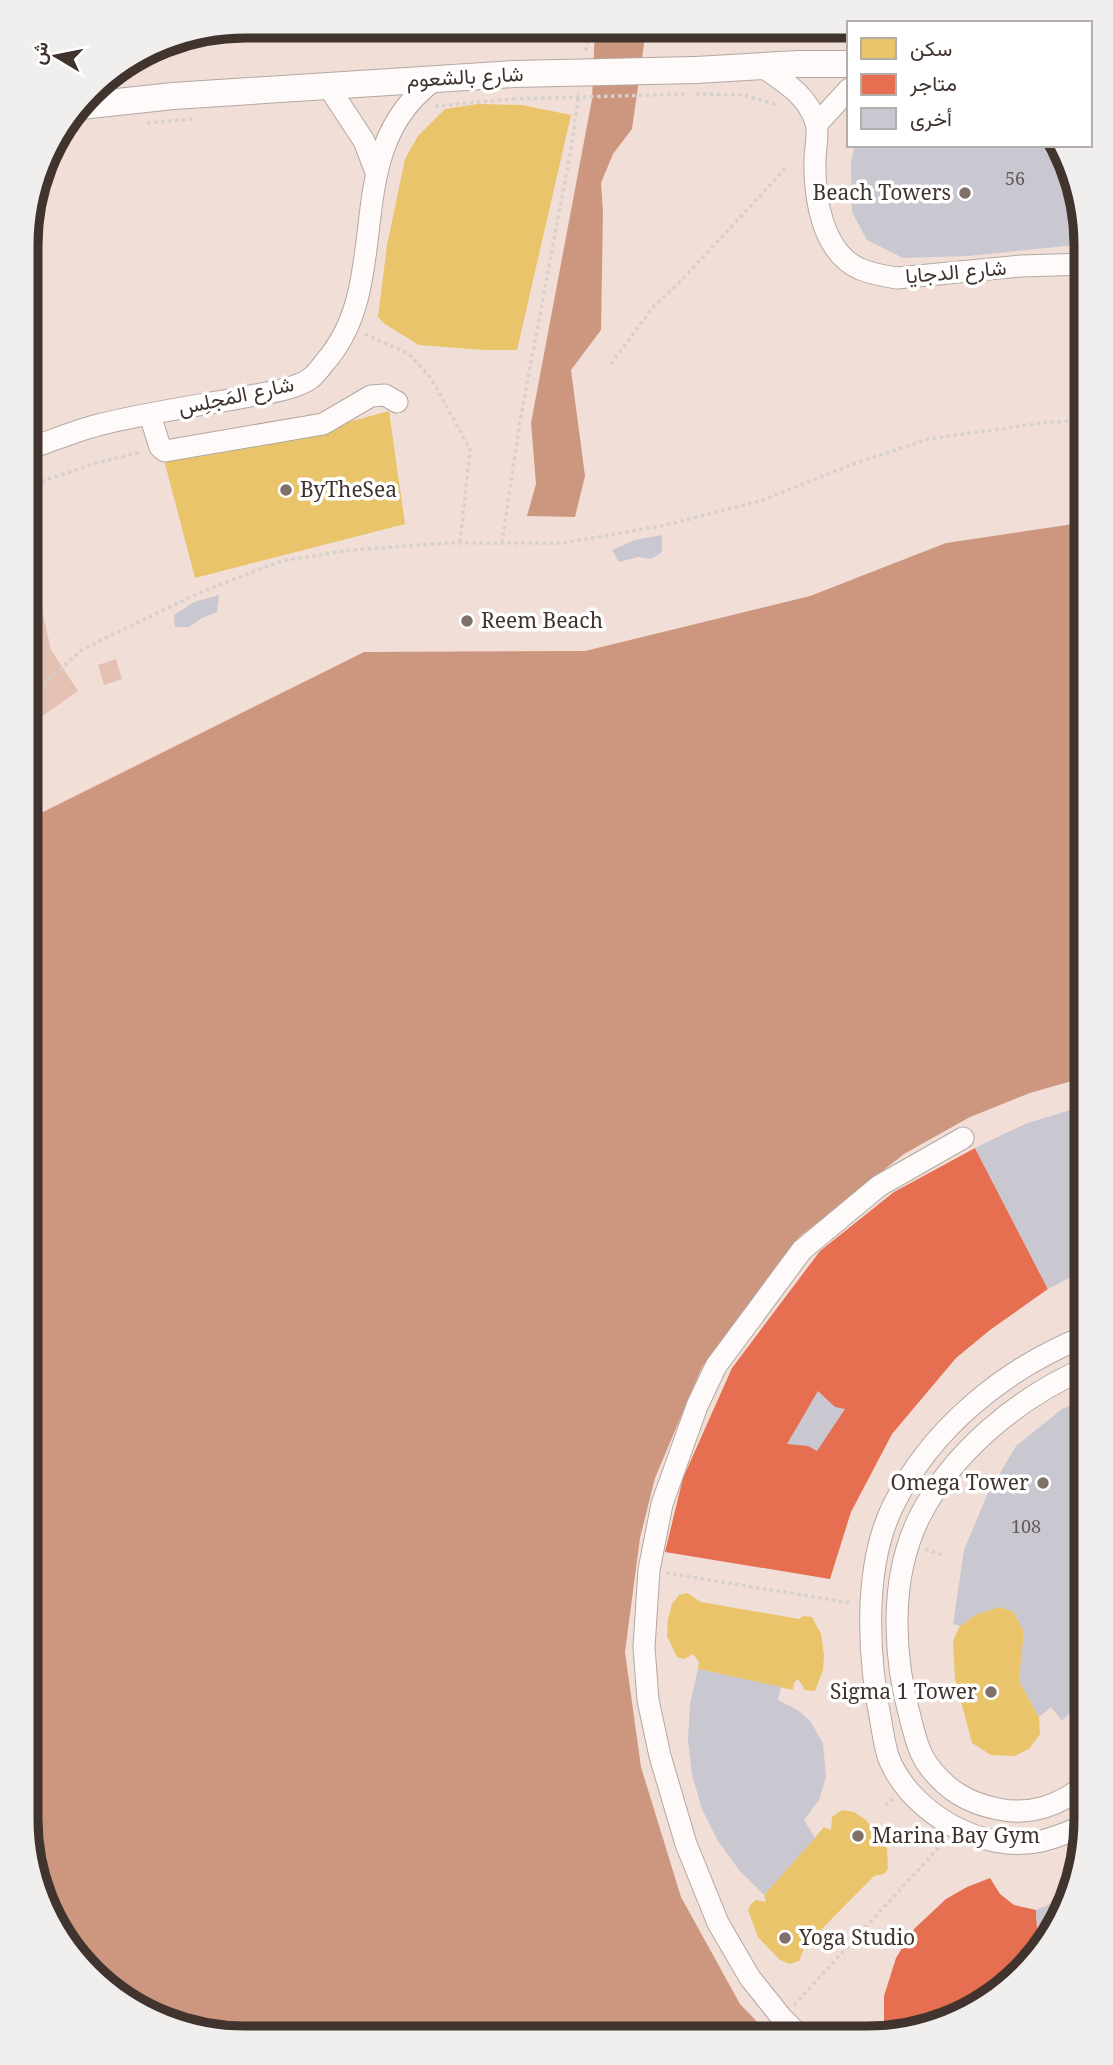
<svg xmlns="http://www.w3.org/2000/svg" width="1113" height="2065" viewBox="0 0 1113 2065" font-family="'Noto Serif',Vazirmatn,serif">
<rect width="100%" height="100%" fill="#f1dfd7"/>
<path fill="#e4c1b2" d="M28,548L51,650L78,691L28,726Z
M116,659L122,679L104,685L98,665Z"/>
<path fill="#cd977f" d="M595,28L646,29L632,129L613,154L601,183L603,212L601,330L571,370L585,476L575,517L527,516L536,484L531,423L592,99Z
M1087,522L1086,1077L1030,1093L970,1117L904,1154L799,1237L702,1367L655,1478L640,1538L625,1652L641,1767L681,1897L740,2004L773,2038L217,2037L112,1993L63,1942L38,1890L26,1819L27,820L364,652L585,651L810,596L946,543Z"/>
<path fill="#e9c46a" d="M477,104L522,105L571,115L517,350H485L419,345L385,324L378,317L387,245L405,159L418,136L445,109Z
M389,411L405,524L195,578L163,456L312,432Z
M950,1196L962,1200H984L980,1213L1008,1228L1017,1238L1021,1248V1257L1018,1265L1011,1273L1001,1278L972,1282L960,1277L956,1290L931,1283L934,1269L921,1266L912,1260L896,1245L889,1228L891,1220L897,1212L907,1207L948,1203Z
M828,1274L838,1276L857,1295L863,1308L865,1320L878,1318L883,1344L870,1347L872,1360L869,1382L860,1400L853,1407L845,1409L835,1407L818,1391L805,1365L791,1366L790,1332H798L800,1300L804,1288L811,1279Z
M1086,1416V1542L1041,1566L1017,1564L1000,1553L989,1535L995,1492L1004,1474L1019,1464L1034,1459L1059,1440L1073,1424Z
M759,1434L763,1447L794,1443L808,1446L817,1451L825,1467L824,1477L819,1487L798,1507L786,1511L789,1524L765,1533L760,1520L748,1525L736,1526L706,1519L699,1513L695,1506L696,1496L701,1486L711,1475L732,1459L729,1452L741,1447Z
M687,1593L701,1602L799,1619L803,1616L812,1617L821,1634L824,1655L823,1670L815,1691L805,1690L798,1679L794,1683L793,1690L698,1669L699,1662L693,1654L684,1659L677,1657L667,1636L668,1619L672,1604L679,1595Z
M1000,1607L1014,1612L1024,1632L1019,1681L1039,1717L1040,1734L1029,1749L1015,1756L991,1755L972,1743L955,1679L953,1641L960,1626L977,1614Z
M842,1810L854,1812L866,1820L876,1832L887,1848L888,1869L884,1874L874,1876L805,1946L799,1961L790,1964L780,1960L758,1937L748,1910L751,1904L756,1900L766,1902L764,1895L824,1827L831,1830L832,1817Z"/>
<path fill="#e76f51" d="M39,632L40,648L28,655V636Z
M975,1148L1048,1289L990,1330L956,1358L892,1434L851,1512L830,1579L665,1552L683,1478L732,1368L820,1251L894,1192Z
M990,1878L1000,1894L1014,1905L1036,1910L1038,1943L1035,1959L1001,1994L938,2027L884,2036V1996L896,1958L914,1929L946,1899L967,1887Z"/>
<path fill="#c9c7d0" d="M855,145H1055L1075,175L1086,244L968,256L903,258L867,240L852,212L851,162Z
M662,535V552L651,559L638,557L619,562L612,550L635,540Z
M219,595L217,612L202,618L189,627H175L174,615L194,602Z
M1086,1105V1269L1048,1289L975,1148L1025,1124Z
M818,1391L835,1407L845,1409L817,1451L808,1446L787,1444Z
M1086,1399V1697L1062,1721L1051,1707L1039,1717L1019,1681L1024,1632L1014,1612L1000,1607L977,1614L960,1626L953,1624L964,1550L987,1495L1016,1446L1062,1409Z
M698,1669L781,1687L778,1700L799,1711L810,1721L823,1743L826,1777L819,1800L804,1820L815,1838L764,1895L739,1870L718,1841L702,1809L692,1775L688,1740L690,1704Z
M1072,1894L1070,1903L1042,1953L1035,1959L1038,1943L1036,1910Z"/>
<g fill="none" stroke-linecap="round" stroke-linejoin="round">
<defs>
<path id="minor" d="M761,66C783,81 808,95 816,123C819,134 815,149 815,160C814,197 822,252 860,269C872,274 884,276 897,278L1021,266L1087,264
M328,86L364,141L376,172
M817,124L849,89
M150,415L160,447L165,451L323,424L371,396L385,395L397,402
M28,449C51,441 75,431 98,425C146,413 196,406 245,397C264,393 295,390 311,378C316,374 321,367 325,362C397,280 336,149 436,79
M1086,1784C1061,1805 1030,1816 998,1809C968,1803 946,1790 928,1765C919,1753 915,1736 911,1721C893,1657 889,1579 919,1518C952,1452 1019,1397 1086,1368
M1086,1824C1073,1831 1056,1837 1042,1841C983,1854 912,1814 889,1759C885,1748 883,1734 881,1722C868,1658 863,1569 892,1508C930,1429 1005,1368 1086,1336
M803,2039L782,2018L750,1978L718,1923L686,1844L660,1756L648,1700L644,1647L649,1570L662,1504L697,1406L716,1366L802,1250L879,1186L963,1138"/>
<path id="major" d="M696,70L798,64H849
M81,106L173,96L514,74"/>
</defs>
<use href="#minor" stroke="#b4a7a1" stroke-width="23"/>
<use href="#major" stroke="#b4a7a1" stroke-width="28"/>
<path stroke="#d6d1ce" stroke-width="3.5" stroke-dasharray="3.5 3.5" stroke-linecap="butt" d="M586,51L589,28
M696,94L744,95L774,104L778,102
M435,106L513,99
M147,123L192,119
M62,131L80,129
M365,334L409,354L431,378L470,449L460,543
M611,364L653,307L677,285L785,169
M28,486L96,463L141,452
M502,543L520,421L571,149L579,93
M28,698L83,649L201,592L281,561L352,550L447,543H564L666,525L763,500L853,464L929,439L1049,422L1087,421
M925,1549L945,1556
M666,1573L852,1603
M885,1805L893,1799
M794,2005L943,1843"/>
<use href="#minor" stroke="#fdfaf9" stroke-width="21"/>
<use href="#major" stroke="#fdfaf9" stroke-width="26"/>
<defs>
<path id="major-bridge" d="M514,74L696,70"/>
</defs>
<use href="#major-bridge" stroke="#b4a7a1" stroke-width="28" stroke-linecap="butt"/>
<path stroke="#d6d1ce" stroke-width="3.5" stroke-dasharray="3.5 3.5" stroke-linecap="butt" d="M513,99L684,94"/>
<use href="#major-bridge" stroke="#fdfaf9" stroke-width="26"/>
</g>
<g fill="#7f7069" stroke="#fff" stroke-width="2.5">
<circle cx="965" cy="193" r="7"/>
<circle cx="286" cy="490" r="7"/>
<circle cx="467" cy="621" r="7"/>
<circle cx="1043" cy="1483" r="7"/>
<circle cx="991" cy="1692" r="7"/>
<circle cx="858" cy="1836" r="7"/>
<circle cx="785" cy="1938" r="7"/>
</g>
<g text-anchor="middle" stroke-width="7" stroke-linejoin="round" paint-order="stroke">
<g font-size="18" fill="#635956">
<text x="1015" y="185">56</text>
<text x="1026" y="1533">108</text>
</g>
<g font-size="21" fill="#41342e" stroke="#fff">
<text transform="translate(465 77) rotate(-3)" y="7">شارع بالشعوم</text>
<text transform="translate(956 272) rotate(-5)" y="7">شارع الدجايا</text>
<text transform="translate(236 396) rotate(-12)" y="7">شارع المَجلِس</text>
</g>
<g font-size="21" fill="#41342e" stroke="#fff" text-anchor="start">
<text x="951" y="200" text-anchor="end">Beach Towers</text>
<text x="300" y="497">ByTheSea</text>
<text x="481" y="628">Reem Beach</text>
<text x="1029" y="1490" text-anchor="end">Omega Tower</text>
<text x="977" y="1699" text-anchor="end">Sigma 1 Tower</text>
<text x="872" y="1843">Marina Bay Gym</text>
<text x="799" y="1945">Yoga Studio</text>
</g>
</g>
<path d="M0 0H1113V2065H0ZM245 38H867A207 207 0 0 1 1074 245V1819A207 207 0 0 1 867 2026H245A207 207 0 0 1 38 1819V245A207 207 0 0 1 245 38Z" fill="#f0efee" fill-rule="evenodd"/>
<path fill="none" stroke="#41342e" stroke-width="9" d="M245 38H867A207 207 0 0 1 1074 245V1819A207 207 0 0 1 867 2026H245A207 207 0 0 1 38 1819V245A207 207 0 0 1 245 38Z"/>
<rect x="847" y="21" width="245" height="126" fill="#ffffff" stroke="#b3aeab" stroke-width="2"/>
<rect x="861" y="38" width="35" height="21" fill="#e9c46a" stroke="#b3aeab" stroke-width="2"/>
<text x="910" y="56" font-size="21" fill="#41342e">سكن</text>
<rect x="861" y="74" width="35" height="21" fill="#e76f51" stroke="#b3aeab" stroke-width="2"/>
<text x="910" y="91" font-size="21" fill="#41342e">متاجر</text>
<rect x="861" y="108" width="35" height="21" fill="#c9c7d0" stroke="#b3aeab" stroke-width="2"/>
<text x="910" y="126" font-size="21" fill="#41342e">أخرى</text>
<g transform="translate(56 56) rotate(280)" stroke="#ffffff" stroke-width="5" paint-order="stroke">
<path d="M0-5L12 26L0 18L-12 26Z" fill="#41342e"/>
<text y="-10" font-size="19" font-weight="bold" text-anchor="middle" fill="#41342e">ش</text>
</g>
</svg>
